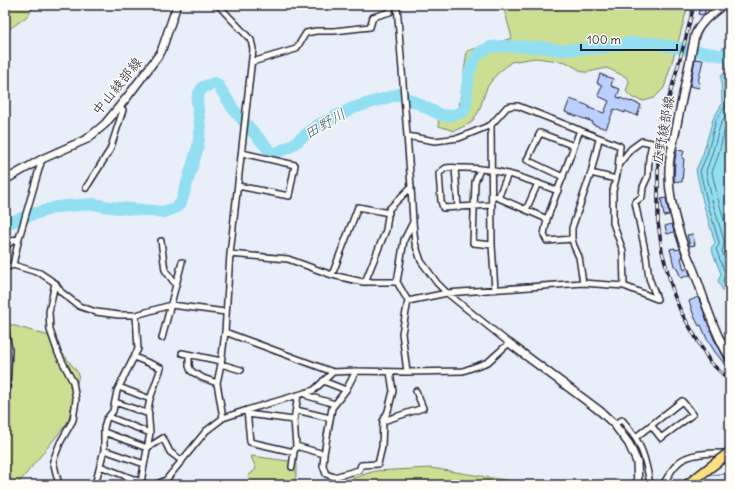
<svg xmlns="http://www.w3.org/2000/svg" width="735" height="490" viewBox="0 0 735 490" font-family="Delius,'Klee One',sans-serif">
<rect width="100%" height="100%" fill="#e9eff9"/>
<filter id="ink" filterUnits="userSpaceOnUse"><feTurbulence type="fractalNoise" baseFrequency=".025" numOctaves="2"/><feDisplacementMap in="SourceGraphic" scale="8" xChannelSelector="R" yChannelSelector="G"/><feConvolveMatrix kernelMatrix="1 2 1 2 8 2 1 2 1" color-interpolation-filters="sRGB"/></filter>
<g filter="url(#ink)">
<path fill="#ccde92" stroke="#778066" d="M5,5H36L25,18L5,32Z
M503,5H688L679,39L664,88L654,98L644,101L633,98L629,95L626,91L629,82L626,77L607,68L588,72H583L566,62L535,58L511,62L496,75L487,87L479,111L471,123L454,131L439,126L438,121L441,118L455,119L459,107L467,51L512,38Z
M5,323L49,336L79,374L68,422L17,485H5Z
M251,456L296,462V476L293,485H250L248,476L256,469Z
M431,468L536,485H331L375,471Z"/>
<path fill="#92dff2" stroke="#6593a9" d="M730,40V304L718,281L721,274L711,248L715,243L703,202L696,170L703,154L713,119L722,104L721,76L727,71L722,49Z"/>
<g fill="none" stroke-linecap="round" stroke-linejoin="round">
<path stroke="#4f6e84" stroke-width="1" d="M730,73L725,78L726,105L716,120L707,155L700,171L707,201L719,242V245L716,249L725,273L723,281L730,295
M730,109L721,123L711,157L706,171L712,200L724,241V244L722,251L730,272
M730,120L726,125L717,159L712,172L718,199L730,240"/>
<path stroke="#6593a9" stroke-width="2" d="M704,476L730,473"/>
<path stroke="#92dff2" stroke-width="12" d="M5,224L37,213L57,207L79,205L93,204L110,207L164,212L175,208L181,203L198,147L200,127L197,102L198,95L203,87L215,83L218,85L234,110L269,150L274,154L291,146L318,125L353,108L399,94L441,115L449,116L463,112L466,105L468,77L474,60L480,52L491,47L504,46L540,47L559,50L599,48L630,43H652L730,57"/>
</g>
<path fill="#bad0ff" stroke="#22223b" d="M701,5H707L704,14L703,15L698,14Z
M695,59L703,60L698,82H700L699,88L690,86Z
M600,74L613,79L611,86L620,89L617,97L631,102V101L641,105L637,116L625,111V113L614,109L606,129L592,124L593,122L565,112L570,99L589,106V108L604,113L609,101L598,96L602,85L597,83Z
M677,150L684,151L682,158H684L682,182L674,181L675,159Z
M666,198L669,215L664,216L661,199Z
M672,224L674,232L667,234L665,226Z
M693,234L695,245L690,246L687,235Z
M675,248V250L680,249L683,257L681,258L684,270L688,268L690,275L681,278L676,266H674L670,249Z
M698,297L714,339L726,361L730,363V371L715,352L707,339L701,325L699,326L694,316L689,301Z"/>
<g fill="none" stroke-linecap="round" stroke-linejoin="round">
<defs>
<path id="street" d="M218,5L251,40L253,49L230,254L225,332L221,364L217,383L223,418
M252,62L296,49L306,33L316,31H334L370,27L373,17L390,12L391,5
M491,125L492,245L495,290
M407,136L435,141L459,138L491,125L507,107L512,106H518L620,146L618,170L613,191V223L623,251L624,286L583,283L447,293L408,301
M660,141L673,144
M619,164L631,149L642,141L652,143L649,158L648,176L643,187L642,197L635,202L646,255L649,278L657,299L624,286
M455,168L458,207
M480,169L475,182L473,243L492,245
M591,173L616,179
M563,177L527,160L540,133L574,146
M238,186L289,196L295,165L242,153
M86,188L110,150L123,110L119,107
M492,195L547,219
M498,198L508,174
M492,205L443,208L441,201L439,173C441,172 444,169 446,168C451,167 457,168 462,168C495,167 527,179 558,191
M526,210L538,183
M572,239L547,241L544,235L547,219L580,130
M161,241L165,270L176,285
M5,247L12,241L19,238
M230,254L288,259L332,275L363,282H397
M11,266L13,265L19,238L42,159
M5,268L13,265L40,273L55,283L61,292L79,306L96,312L119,315H136L171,305L226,312
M332,275L358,207L389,213
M365,282L386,230L389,209L411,187
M55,283L49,312L50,330L58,353L73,382L76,400L73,420L60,443L53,461L59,485
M583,283L579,257L574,246L572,239V228L591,173L599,139
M5,327L9,349L7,388L5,398
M225,332L333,372L356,371L407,372L463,371L488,362L509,343L447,293L437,283L421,261L415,243L413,222L411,187L397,5
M162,338L182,262
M182,353L221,361
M189,355V366L191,371L203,378L217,383
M134,357L161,368L150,399L148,409L150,433L141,482
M221,364L241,370
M390,372L393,391L388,411L383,421L423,408L416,391
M407,372L402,333L408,301L397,282L404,240L413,222
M323,381L346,390
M119,387L150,399
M306,393L308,396L335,404
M115,402L149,414
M247,410L250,442L294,452L296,446L294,420
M296,410L330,418
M247,414L294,420L298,395
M109,417L150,433
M614,424L622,420C641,441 646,458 650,485
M104,432L147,448L163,438L170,452L182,461
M636,437L682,401L693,414L661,438L651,425
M296,446L324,454L332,408L346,390L356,371
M104,450L144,464
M324,454L323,466L326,474L334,477L359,470L361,465L378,464L382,447L383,421
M100,466L149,485
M292,467L294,452
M95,485L104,450V428L106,420L113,411L117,391L138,349L136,315
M155,485L166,480L206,431L223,418L247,410L298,395L314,390L333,372
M663,485C667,478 671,470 677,464C688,452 714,453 728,453"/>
<path id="secondary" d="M723,5C712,14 700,22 695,35L673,144C662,180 675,223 688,257C690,262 692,266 694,271C705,300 713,331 730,358
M5,180L42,159L87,139L105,124L128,96L161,52L177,5
M509,343L600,411L614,424L629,444L637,462L638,485"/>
</defs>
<use href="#street" stroke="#22223b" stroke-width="8"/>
<use href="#secondary" stroke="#22223b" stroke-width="10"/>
<use href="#street" stroke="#fdfcf7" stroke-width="5"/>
<use href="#secondary" stroke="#fdfcf7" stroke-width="7"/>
<defs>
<path id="rail" d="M694,5L686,37L667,105L661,132L658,158V222L662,251L674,295L681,312L710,362L730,381"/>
</defs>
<use href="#rail" stroke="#22223b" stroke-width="3.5"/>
<use href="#rail" stroke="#fdfcf7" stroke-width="2" stroke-dasharray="6" stroke-linecap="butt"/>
<defs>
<path id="highway-bridge" d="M687,485L730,452"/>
</defs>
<use href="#highway-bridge" stroke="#22223b" stroke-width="12" stroke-linecap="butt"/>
<use href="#highway-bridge" stroke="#fbe080" stroke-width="9"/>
</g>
</g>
<g text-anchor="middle" stroke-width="3" stroke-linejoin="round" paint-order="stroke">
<g font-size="14" fill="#22223b" stroke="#fdfcf7">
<text transform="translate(117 86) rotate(-51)" y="5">中山綾部線</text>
<text transform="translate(663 130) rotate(-80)" y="5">広野綾部線</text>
</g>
<g font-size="15" font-style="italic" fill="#445b72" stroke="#fdfcf7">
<text transform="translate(325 124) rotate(-30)" y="5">田野川</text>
</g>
</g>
<rect width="735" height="490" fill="none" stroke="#fdfcf7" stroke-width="20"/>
<rect x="10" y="10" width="715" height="470" fill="none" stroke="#22223b" stroke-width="1.5" filter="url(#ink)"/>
<path d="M581 44v6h96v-6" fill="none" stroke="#22223b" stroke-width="2"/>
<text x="587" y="44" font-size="12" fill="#22223b" stroke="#fdfcf7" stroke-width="3" paint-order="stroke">100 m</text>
</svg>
